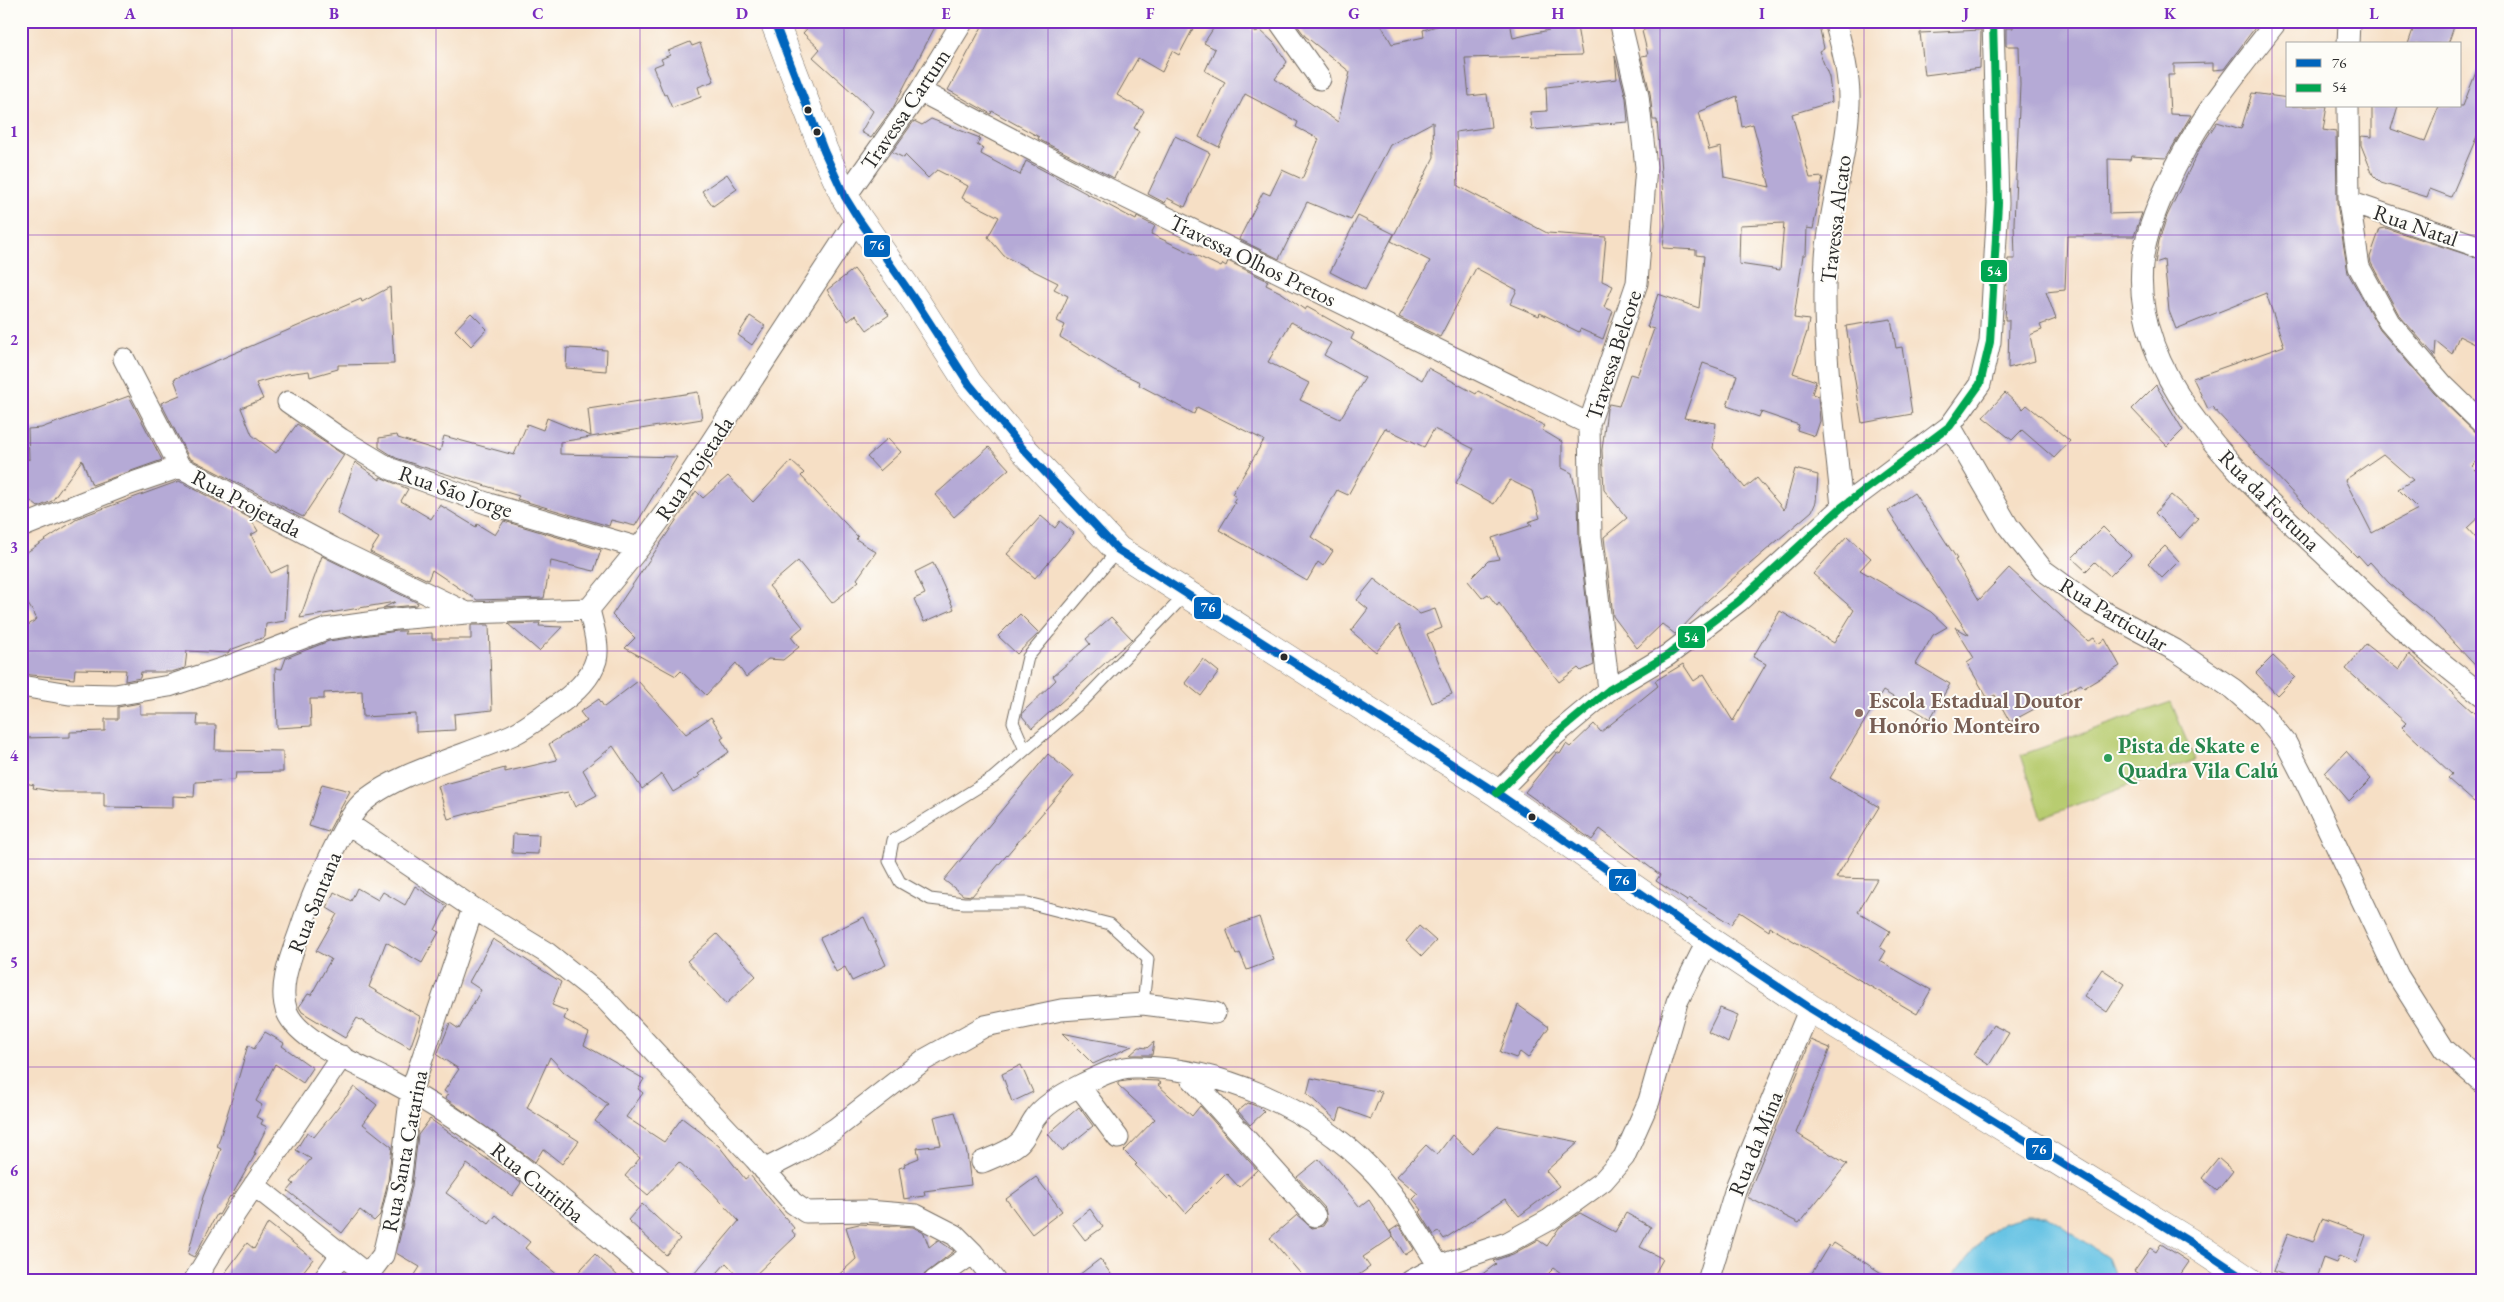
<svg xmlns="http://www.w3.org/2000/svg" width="2504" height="1302" viewBox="0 0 2504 1302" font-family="'EB Garamond',serif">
<rect width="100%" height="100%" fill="#fdfcf7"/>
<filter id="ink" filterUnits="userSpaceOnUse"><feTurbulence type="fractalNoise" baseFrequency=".02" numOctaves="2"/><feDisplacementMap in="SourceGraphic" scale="10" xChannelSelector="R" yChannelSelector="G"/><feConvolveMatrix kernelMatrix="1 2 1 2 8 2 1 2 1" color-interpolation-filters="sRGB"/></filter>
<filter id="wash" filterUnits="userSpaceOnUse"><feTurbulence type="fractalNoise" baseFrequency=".0096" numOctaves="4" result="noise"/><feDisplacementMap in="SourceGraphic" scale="20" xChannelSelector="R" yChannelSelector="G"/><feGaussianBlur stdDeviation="1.12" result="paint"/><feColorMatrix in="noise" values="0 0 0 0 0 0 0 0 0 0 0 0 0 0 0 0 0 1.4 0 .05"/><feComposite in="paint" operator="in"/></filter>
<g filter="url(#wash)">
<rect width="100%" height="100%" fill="#f6dfc5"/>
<path fill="#b8cc6f" stroke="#727c4d" d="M2171,702L2195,760L2042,818L2021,755Z"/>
<path fill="#66c3e4" stroke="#487788" d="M2026,1216H2047L2108,1258L2117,1281H1949L1985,1236L2004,1222Z"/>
<g id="blocks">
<path fill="#b5aad6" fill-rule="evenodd" d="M814,21H938L893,108L871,138L861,132L873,111L813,57L820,49L803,33Z
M985,21H1197L1179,55L1172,51L1162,72L1138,58L1117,95L1144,111L1134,128L1139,131L1114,178L1038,139L1039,137L992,111L991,114L948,90Z
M1218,21H1241L1256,33L1259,29L1274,43L1287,62L1275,79L1338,122L1350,72L1305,36L1294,21H1379L1392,44L1424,37L1423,30L1440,25L1439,21H1510L1513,38L1549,30L1547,21H1576L1582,55L1465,58L1469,96L1487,94L1491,127L1456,132L1458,186L1547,233L1606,237L1602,281L1613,286L1604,307L1613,311L1603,339L1580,329L1579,332L1540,313L1539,316L1510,304L1517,290L1476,268L1440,337L1399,317L1430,261L1391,241L1434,157L1433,122L1390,145L1351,220L1307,202L1279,259L1239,239L1263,192L1270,195L1282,170L1302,179L1319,139L1296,127L1298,122L1245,94L1219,147L1199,137L1225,82L1205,71L1215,49L1204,43Z
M1651,21H1818L1824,48L1819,51L1829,77L1832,102L1792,114L1810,178L1823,177L1813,229L1807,228L1806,255H1803L1794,318L1809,320L1807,332L1793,373L1816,381L1812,394L1818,396L1820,421L1815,436L1797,430L1799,425L1761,412L1759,417L1727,406L1737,375L1703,363L1684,418L1716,423L1713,448L1745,488L1757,478L1784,510L1795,469L1818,475L1816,502L1812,511L1709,599L1680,630L1675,634L1662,624L1637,648L1613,616L1604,537L1627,518L1604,490L1602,450L1607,409L1609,404L1619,406L1630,374L1637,376L1654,329L1647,327L1658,294L1699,308L1704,256L1696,255V250L1663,248L1665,225L1657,120H1653L1650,93L1641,56L1648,55L1642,31L1653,26ZM1737,96L1742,127L1753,124L1770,187L1724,177L1721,147L1709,150L1699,112ZM1784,223L1780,270L1739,264L1740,225Z
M2014,21H2260L2224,69L2213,70V63L2174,64V75H2168L2170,114L2191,115L2166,158L2131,156L2130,160L2108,159L2109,214L2142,213L2134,236H2067L2065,290L2046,292L2056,319L2040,325L2042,330L2030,335L2035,361L2008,368L2009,320H2005L2008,259H2015L2014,223L2020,85L2019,46H2006V28H2013Z
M2416,21H2456L2448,44H2408Z
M1981,30L1980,68L1925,75L1920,33Z
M690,42L692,46L700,43L714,81L698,87L701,97L672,108L666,94L664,95L653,67L663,63L661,59L670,55L668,51Z
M1615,56L1626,98L1628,122L1532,130L1530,112L1547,111L1546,87L1617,79Z
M2481,59L2483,122L2451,197L2430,189L2427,197L2381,183L2373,175L2361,145V136L2372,137V106H2398L2391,129L2425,141L2439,106H2463Z
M2252,93L2288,98V106H2327L2323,130L2336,132L2337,204L2348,273L2380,330L2434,393L2483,440V456L2472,466L2483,477V513L2467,528L2483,546V674L2431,618L2389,583L2370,562L2367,565L2358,555L2357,557L2302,503L2212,407L2208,409L2193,378L2284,346L2266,293L2176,329L2169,311L2164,260L2155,263L2159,241L2167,216L2200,148L2217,122L2241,129ZM2383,454L2413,480L2398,489L2418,509L2372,533L2345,480Z
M931,119L980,138L977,145L983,148L981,154L1020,175L1026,161L1136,220L1137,217L1155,226L1151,234L1221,267L1223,264L1226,266L1228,261L1268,281L1266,285L1282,293L1305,310L1307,307L1354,333L1351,339L1422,380L1428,368L1476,394L1478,391L1545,426L1542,430L1562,442V468L1572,473L1578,501L1579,538L1594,665L1581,671L1578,668L1559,682L1499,603L1497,606L1488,594L1482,598L1468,581L1488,561L1499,559L1492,538L1532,525L1528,522L1540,518L1532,491L1510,480L1494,504L1456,483L1474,449L1434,429L1424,447L1385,428L1348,495L1337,490L1311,537L1333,551L1323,566L1318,562L1307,581L1219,530L1235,503L1233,502L1236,497L1232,494L1264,440L1197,407L1194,414L1139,385L1140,382L1114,370L1060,337L1065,325L1057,321L1068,296L1054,289L1058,283L1004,256L988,237L999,217L962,198L968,186L937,170L928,178L905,155L904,158L892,152L914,121L922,125ZM1291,322L1331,343L1324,355L1365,378L1340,419L1300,400L1309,383L1268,362Z
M1175,136L1210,153L1185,207L1167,198L1165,203L1148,194Z
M727,174L737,189L713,206L702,191Z
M1358,216L1394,234L1365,290L1330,272Z
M2386,228L2483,260V348L2459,336L2452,354L2436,341L2435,356L2399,315L2371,263L2370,257L2380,229Z
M854,269L889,315L867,330L856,315L848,321L827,290Z
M390,287L394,364L338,365V369L310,377L309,371L287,374L256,383L263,399L241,408L252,435L276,453L297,424L344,455L303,517L189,458L161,403L180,395L174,379L361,299L362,302Z
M471,313L487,329L471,346L455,330Z
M750,316L765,326L752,345L738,335Z
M1891,319L1896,348L1902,347L1912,414L1862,423L1846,326Z
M567,348L607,350L606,371L566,368Z
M2156,385L2183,430L2167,446L2132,409Z
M698,392L702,419L560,442V454L677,457L635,526L611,520L609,526L517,499L519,496L420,466L396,458L379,447V438L397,435L398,438L440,451L444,436L514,455L527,424L543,430L547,418L591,436L588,409Z
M2005,393L2023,409L2027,405L2070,441L2054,458L2022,430L2012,440L1983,417Z
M129,396L162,460L92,485L82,460L52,501L38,507L21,493V453L29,460L28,429L41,428Z
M888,438L901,452L880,471L867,457Z
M989,447L1009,469L954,517L935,495Z
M791,461L804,473L801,476L858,537L856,539L876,552L857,579L859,581L832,603L798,561L769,586L803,627L791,637L799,647L783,660L768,659L746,677L736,663L706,695L681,671L676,676L625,648L635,638L612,615L696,491L703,498L728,476L753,502Z
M355,462L380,480V477L408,489L401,501L431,519L440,505L476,527L477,524L495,535L504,521L601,550L594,571L551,561L544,598L477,600L432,570L428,580L370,552L379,538L337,513Z
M179,481L250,518L258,531L251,535L271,573L288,565L285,621L266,624L265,637L230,650L228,653L187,651L185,668L171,672H141L140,678L125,681L126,670L75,669L74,679L21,674V630L37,619L21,592V556L80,517Z
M1914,493L1957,559L1955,560L1979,600L2009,568L2088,641L2094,638L2098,644L2105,639L2120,666L2084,688L2081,684L2010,722L1995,695L1988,699L1967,663L1974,658L1955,627L1969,635L1888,511Z
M2171,495L2198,518L2180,538L2155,513Z
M1041,516L1055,528L1060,521L1074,533L1035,578L1007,554Z
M2103,527L2131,555L2110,576L2095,562L2086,571L2072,558Z
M1847,536L1871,558L1860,570L1931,612L1947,627L1933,635L1916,664L1950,684L1930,719L1883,691L1830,778L1879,807L1836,878L1877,879L1858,912L1890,931L1880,948L1886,951L1880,961L1931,990L1917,1014L1770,927L1769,931L1740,912L1731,924L1689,898L1687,901L1656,881L1660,875L1600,829L1592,840L1525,792L1557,752L1560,754L1566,744L1570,747L1594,724L1601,732L1658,686L1655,681L1683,664L1694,681L1704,674L1733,721L1766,664L1753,657L1780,611L1834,643L1854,610L1813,574Z
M2165,546L2179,561L2162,578L2148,563Z
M322,556L418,603L417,605L383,608L395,602L300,618Z
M933,563L954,609L924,622L914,599L925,594L915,572Z
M1374,579L1420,614L1435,609L1442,628L1427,634L1452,694L1432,703L1399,625L1376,652L1351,631L1368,609L1357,600Z
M1020,614L1039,633L1017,654L998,636Z
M1111,617L1132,639L1032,728L1022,716L1023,712L1056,680L1053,676L1090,644L1086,639Z
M540,623L539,626L562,627L539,651L508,624Z
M471,625H489L492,710L454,714L455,730L416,732V714L363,717L362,691L324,693V699H310L311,726L277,728L275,668L282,669L286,658L329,641L397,631H406L404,634L432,633V639H471Z
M2366,644L2399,670L2409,654L2483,721V793L2474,802L2448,779L2452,774L2402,727L2406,723L2346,669Z
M2273,656L2295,677L2277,695L2256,673Z
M1203,659L1219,672L1201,696L1185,683Z
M638,681L686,734L711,717L724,737L721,739L729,752L698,774L700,776L673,792L662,774L642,789L613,746L583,770L597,795L575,807L568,792L492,807L448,819L438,786L505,768V772L557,760L549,744L587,721L580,712L599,699L604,707Z
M140,703V714H198L197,725H216L215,750L283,751V772L236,773L235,780L195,782L194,797L173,796V808L104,807V792H58L33,788L34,785L21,782V738L70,737V732L105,731V719H118V707Z
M2346,751L2371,779L2349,801L2325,773Z
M1048,754L1074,776L972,896L963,895L944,880Z
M322,784L350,791L328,832L309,826Z
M513,834L539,835L538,854L512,853Z
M415,886L447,906L435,930L439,932L422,963L386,942L369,987L421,1017L410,1048L357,1018L345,1038L302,1012L299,1007L308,994L311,995L331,959L316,951L337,914L327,908L334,892L351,901L357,888L378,900L383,892L405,905Z
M864,917L886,965L852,981L845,967L836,972L820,938Z
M1259,917L1274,960L1247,970L1240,953L1236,955L1226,929Z
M1419,926L1436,941L1422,956L1406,941Z
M717,934L756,976L726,1004L687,961Z
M493,939L561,982L552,1005L567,1011L564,1019L589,1033L584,1045L644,1079L638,1089L643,1093L626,1117L664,1142L682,1118L719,1146L745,1179L750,1175L794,1228L792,1231L796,1236L749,1281H743L726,1263L710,1281H688L739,1221L708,1188L679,1162L648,1195L625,1176L640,1158L595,1121L608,1104L564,1072L550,1057L527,1108L579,1141L562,1164L543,1149L535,1162L445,1098L448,1094L444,1091L459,1069L437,1055L450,1023L459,1029L481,990L469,982Z
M2102,969L2125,984L2107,1012L2084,996Z
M1518,1005L1549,1027L1528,1058L1520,1052L1516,1058L1500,1052Z
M1720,1008L1738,1015L1728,1043L1708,1032Z
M1993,1025L2009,1033L1989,1065L1974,1055Z
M265,1032L284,1043L282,1046L313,1068L303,1083L275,1064L256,1101L262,1105L256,1117L263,1120L261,1124L267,1127L254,1153H256L231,1197L230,1196L219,1215L217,1214L194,1257L188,1254L203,1197L221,1149L217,1147L239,1076L248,1045L254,1049Z
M1062,1033L1091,1039L1132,1046L1093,1064Z
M1811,1040L1830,1048L1796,1133L1847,1164L1799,1223L1747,1197Z
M1154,1042L1152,1055H1130L1139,1047L1147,1048Z
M1021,1065L1033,1092L1012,1102L1002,1074Z
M1311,1078L1382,1092L1371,1119L1341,1108L1337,1121L1307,1094Z
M1134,1080L1158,1081L1161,1083L1158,1085L1192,1116L1200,1106L1257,1170L1239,1187L1226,1173L1186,1213L1171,1196L1168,1199L1135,1165L1137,1164L1124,1151L1155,1119L1118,1085V1082Z
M354,1087L377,1105L363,1124L392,1147L388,1181L380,1215L374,1221L360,1210L342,1233L288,1191L294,1184L291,1182L311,1159L296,1150L307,1132L314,1137Z
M1248,1103L1259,1107L1264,1112L1250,1125L1238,1111Z
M1079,1107L1093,1126L1062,1151L1048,1134Z
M955,1112L967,1153L971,1185L924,1191L925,1196L904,1199L899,1168L905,1166L904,1164L919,1158L917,1148L941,1145L934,1117Z
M430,1119L521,1183L512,1196L467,1164L446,1193L489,1224L496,1215L530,1242L525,1248L565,1281H411L420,1267L396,1253L412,1186L418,1135Z
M1498,1126L1579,1142L1546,1171L1559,1186L1519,1216L1505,1199L1444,1239L1439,1232L1434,1235L1420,1212L1422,1210L1413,1199L1418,1194L1397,1176L1426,1145L1437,1155L1452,1135L1472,1153Z
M2218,1158L2233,1171L2217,1191L2202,1178Z
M1319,1159L1360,1207L1369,1200L1393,1237L1363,1257L1370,1267L1350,1281H1307L1270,1238L1297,1215L1312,1228L1323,1226L1327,1220L1325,1208L1297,1177Z
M1036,1177L1062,1211L1032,1234L1006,1199Z
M642,1204L680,1239L666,1255L628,1220Z
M1090,1209L1103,1227L1085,1240L1072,1223Z
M1580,1213L1615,1232L1626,1213L1651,1227L1640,1247L1663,1259L1651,1281H1572L1554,1268L1541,1281H1473L1496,1264L1493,1261L1513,1254L1538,1240L1547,1246L1559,1228Z
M2322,1219L2366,1235L2356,1263L2339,1256L2336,1263L2323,1258L2315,1281H2301L2273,1271L2288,1233L2313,1242Z
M268,1223L313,1259L296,1281H219L247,1243L254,1249Z
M859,1224L913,1227L924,1233L929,1247L938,1240L954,1251L916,1281H832L856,1259L846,1227Z
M1399,1225L1414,1249L1405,1255L1390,1231Z
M1834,1243L1894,1281H1807L1829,1245L1831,1247Z
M2161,1244L2189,1262L2176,1281H2149L2134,1271L2150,1248L2156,1252Z
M595,1254L623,1281H570Z
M1100,1259L1116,1281H1071Z"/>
</g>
</g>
<g filter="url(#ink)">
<use href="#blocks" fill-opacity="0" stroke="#726a61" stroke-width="1"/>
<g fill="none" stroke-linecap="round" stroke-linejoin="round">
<defs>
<path id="lane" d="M1118,550L1028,657L1013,722L1025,750L993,778L893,840L889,861L900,882L930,899L964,903H1028L1110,924L1148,959L1143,1004
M1025,750L1085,699L1186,594"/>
<path id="street" d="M1279,21L1320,79
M1835,21C1842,47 1850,76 1849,104C1847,155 1830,207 1826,257C1821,340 1834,425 1842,507
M2277,21C2234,76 2195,122 2166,187C2156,209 2147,231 2143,256C2126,378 2245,479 2324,554C2353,582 2383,612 2413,639C2436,659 2460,677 2483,696
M2348,44L2349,21
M920,91L1086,178L1589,424
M2348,106L2349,202L2359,267L2389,322L2443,385L2483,424
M845,197L920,91L963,21
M2349,202L2483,248
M124,359L180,467
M288,402L341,439L391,469L489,504L639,548
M1950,426L2008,526L2043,570L2091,605L2175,650L2233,689L2264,716L2286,743L2304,778L2398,976L2444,1049L2483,1083
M21,527L124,486L180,467L333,548L467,613L589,609L639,548L667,510L858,218
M589,609C592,624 600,645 596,660C590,681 570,697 553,708C540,717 528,727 514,734C472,754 393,773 361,804C342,823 310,900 301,928C293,952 277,986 287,1012C299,1042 365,1068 392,1082C491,1134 574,1210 659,1281
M21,686L69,694L115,695L169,686L227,667L326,629L396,619L467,613
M1609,690L1591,537L1589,424L1637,283L1646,167L1638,96L1620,21
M1497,793L1555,735L1609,690L1668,655L1739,601L1842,507L1950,426L1980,384L1990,342L1998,203L1993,21
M347,823L473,908L547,953L605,999L755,1159L793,1203L806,1212L867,1211L916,1215L955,1235L973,1253L995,1281
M1186,1072L1315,1216
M1079,1086L1118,1138
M982,1162C994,1157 1009,1152 1019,1143C1026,1137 1029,1126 1035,1118C1044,1105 1067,1092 1081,1085C1097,1077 1117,1067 1134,1067C1218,1066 1311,1108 1369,1167C1398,1196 1417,1232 1439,1266
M764,1170L797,1153L835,1129L924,1060L985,1026L1061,1010L1143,1004L1215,1013
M254,1185L365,1273L370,1281
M365,1273L371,1271L383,1255L400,1183L411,1092L473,908
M194,1281L236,1212L342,1056
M323,1281L341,1255
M934,1281L973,1253
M1411,1281L1439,1266L1507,1243L1549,1220L1603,1181L1624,1157L1649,1101L1677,1002L1708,940
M1708,1281L1737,1185L1810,1008"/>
<path id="primary" d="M774,21L824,151L845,197L858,218L915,300L969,384L1024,450L1118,550L1497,793L1708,940L1810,1008L2201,1249L2249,1281"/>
</defs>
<use href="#lane" stroke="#726a61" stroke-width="13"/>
<use href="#street" stroke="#726a61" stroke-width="23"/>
<use href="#primary" stroke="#726a61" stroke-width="29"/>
<use href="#lane" stroke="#fff" stroke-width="11"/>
<use href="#street" stroke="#fff" stroke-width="21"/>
<use href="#primary" stroke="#fff" stroke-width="28"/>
<defs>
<path id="bus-1" d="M774,21L824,151L845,197L858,218L915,300L969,384L1024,450L1118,550L1497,793L1708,940L1810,1008L2201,1249L2249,1281"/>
<path id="bus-2" d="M1497,793L1555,735L1609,690L1668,655L1739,601L1842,507L1950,426L1980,384L1990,342L1998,203L1993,21"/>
</defs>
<use href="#bus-1" stroke="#fdfcf7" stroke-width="11"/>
<use href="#bus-2" stroke="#fdfcf7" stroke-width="11"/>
<use href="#bus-1" stroke="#0065bd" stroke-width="8"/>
<use href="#bus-2" stroke="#00a651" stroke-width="8"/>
</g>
</g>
<path fill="none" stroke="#7b2cbf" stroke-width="1" stroke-opacity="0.55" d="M232,21V1281M436,21V1281M640,21V1281M844,21V1281M1048,21V1281M1252,21V1281M1456,21V1281M1660,21V1281M1864,21V1281M2068,21V1281M2272,21V1281M21,235H2483M21,443H2483M21,651H2483M21,859H2483M21,1067H2483"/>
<g fill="#2b2b2b" stroke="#fdfcf7" stroke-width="2">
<circle cx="808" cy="110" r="4.5"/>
<circle cx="817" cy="132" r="4.5"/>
<circle cx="1284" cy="657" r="4.5"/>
<circle cx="1532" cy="817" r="4.5"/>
</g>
<circle fill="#8d6e63" stroke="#fdfcf7" stroke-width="2" cx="1859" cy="713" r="5"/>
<circle fill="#2e9e5b" stroke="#fdfcf7" stroke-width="2" cx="2108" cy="758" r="5"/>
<g text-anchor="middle" stroke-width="4" stroke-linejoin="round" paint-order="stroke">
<g font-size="22" fill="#2b2b2b" stroke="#fdfcf7">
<text transform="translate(905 109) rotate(-56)" y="8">Travessa Cartum</text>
<text transform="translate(1835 219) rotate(-83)" y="8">Travessa Alcato</text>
<text transform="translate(2416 225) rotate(19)" y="8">Rua Natal</text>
<text transform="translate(1253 260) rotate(26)" y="8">Travessa Olhos Pretos</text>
<text transform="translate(1613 355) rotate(-72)" y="8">Travessa Belcore</text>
<text transform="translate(694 468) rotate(-56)" y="8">Rua Projetada</text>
<text transform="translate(456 491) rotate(19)" y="8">Rua São Jorge</text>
<text transform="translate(2270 500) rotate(45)" y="8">Rua da Fortuna</text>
<text transform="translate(247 503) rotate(28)" y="8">Rua Projetada</text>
<text transform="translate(2114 614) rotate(31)" y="8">Rua Particular</text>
<text transform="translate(314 902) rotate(-68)" y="8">Rua Santana</text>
<text transform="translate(1755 1143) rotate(-68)" y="8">Rua da Mina</text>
<text transform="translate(404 1151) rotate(-79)" y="8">Rua Santa Catarina</text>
<text transform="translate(538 1182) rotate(39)" y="8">Rua Curitiba</text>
</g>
<g font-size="22" font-weight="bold" fill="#785e54" stroke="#fdfcf7" text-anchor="start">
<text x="1869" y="708">Escola Estadual Doutor<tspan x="1869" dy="25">Honório Monteiro</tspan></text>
</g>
<g font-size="22" font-weight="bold" fill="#27864d" stroke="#fdfcf7" text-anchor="start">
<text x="2118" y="753">Pista de Skate e<tspan x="2118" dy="25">Quadra Vila Calú</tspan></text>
</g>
</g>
<g stroke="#fdfcf7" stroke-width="2">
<rect x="863" y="234" width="28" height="24" rx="5" fill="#0065bd"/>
<rect x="1980" y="259" width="28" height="24" rx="5" fill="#00a651"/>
<rect x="1193" y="596" width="29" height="24" rx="5" fill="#0065bd"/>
<rect x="1677" y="625" width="29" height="24" rx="5" fill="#00a651"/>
<rect x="1608" y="868" width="29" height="24" rx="5" fill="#0065bd"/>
<rect x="2025" y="1137" width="28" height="24" rx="5" fill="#0065bd"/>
</g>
<g font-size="14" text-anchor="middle" font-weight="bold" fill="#fff">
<text x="877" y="250">76</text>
<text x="1994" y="276">54</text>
<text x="1208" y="612">76</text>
<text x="1691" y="642">54</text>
<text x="1622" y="885">76</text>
<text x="2039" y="1154">76</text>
</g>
<rect width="2504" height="1302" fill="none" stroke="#fdfcf7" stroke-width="55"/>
<rect x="2286" y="42" width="175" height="65" fill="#fdfcf7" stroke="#a9a8a5"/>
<rect x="2296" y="59" width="25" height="8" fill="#0065bd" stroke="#a9a8a5"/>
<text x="2332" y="68" font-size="15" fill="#2b2b2b">76</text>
<rect x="2296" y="84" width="25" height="8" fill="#00a651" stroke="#a9a8a5"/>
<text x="2332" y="92" font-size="15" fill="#2b2b2b">54</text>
<rect x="28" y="28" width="2448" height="1246" fill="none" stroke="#7b2cbf" stroke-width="2"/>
<g font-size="16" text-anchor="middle" font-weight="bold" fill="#7b2cbf">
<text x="130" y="19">A</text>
<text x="334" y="19">B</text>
<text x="538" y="19">C</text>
<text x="742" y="19">D</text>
<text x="946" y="19">E</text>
<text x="1150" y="19">F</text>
<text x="1354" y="19">G</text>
<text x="1558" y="19">H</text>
<text x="1762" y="19">I</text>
<text x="1966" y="19">J</text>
<text x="2170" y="19">K</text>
<text x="2374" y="19">L</text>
<text x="14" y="137">1</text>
<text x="14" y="345">2</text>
<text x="14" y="553">3</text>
<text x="14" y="761">4</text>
<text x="14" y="968">5</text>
<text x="14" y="1176">6</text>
</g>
</svg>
